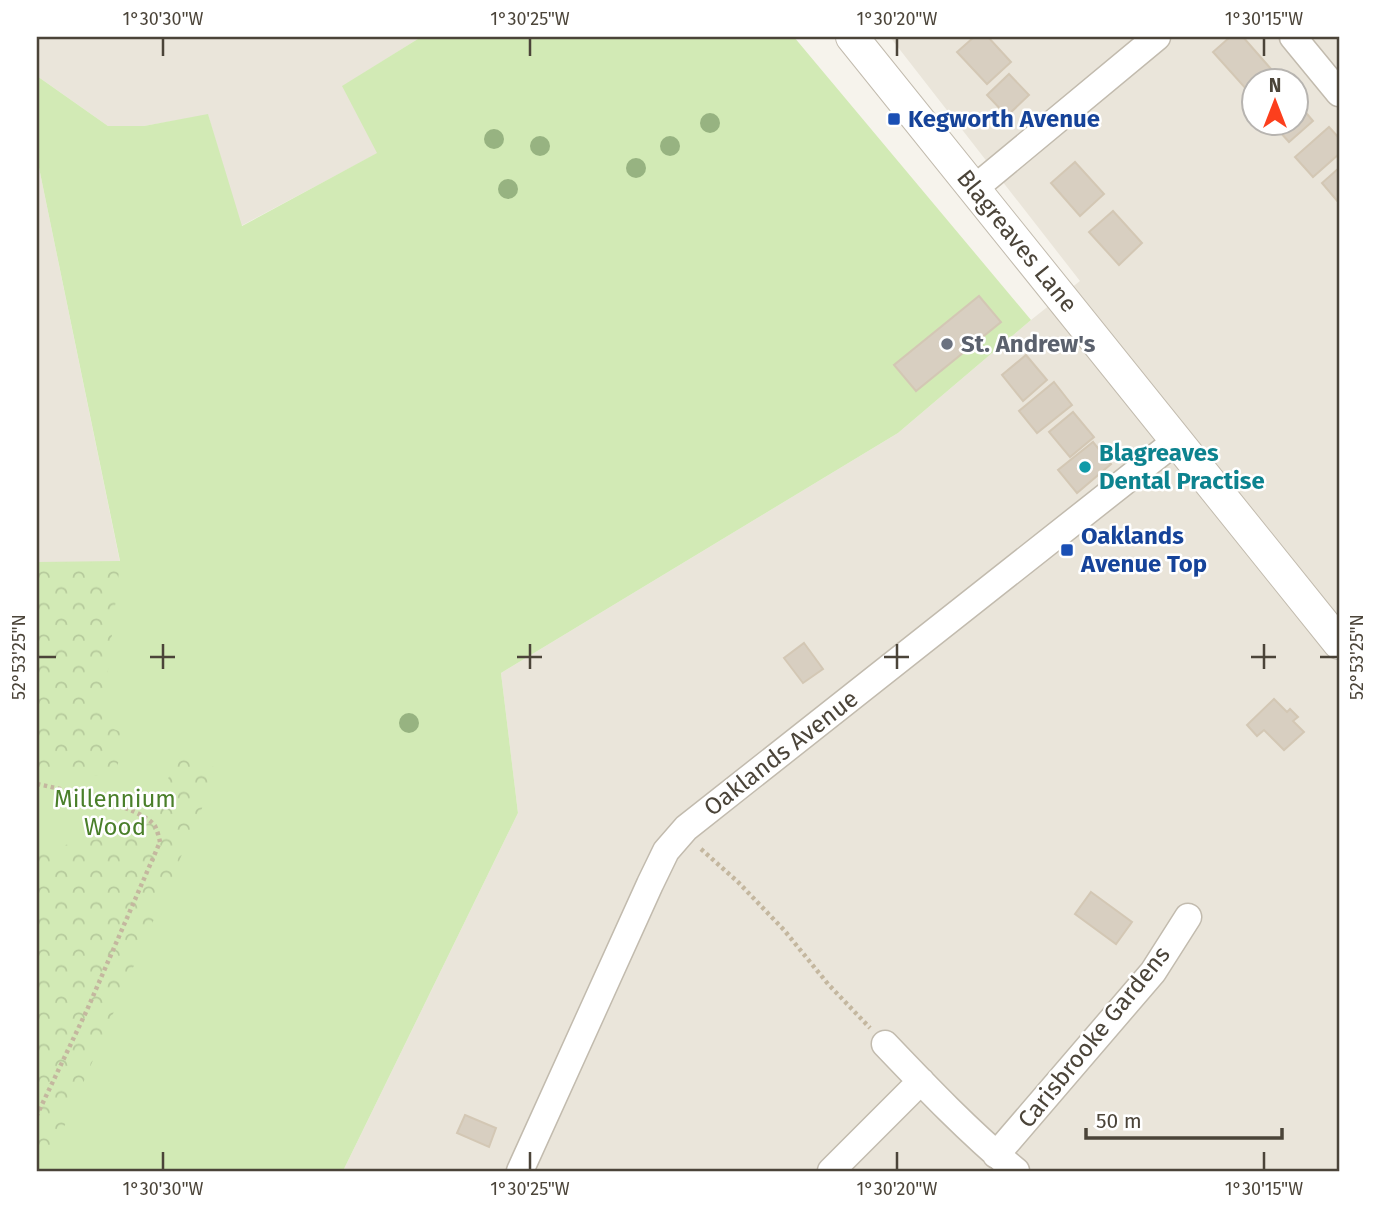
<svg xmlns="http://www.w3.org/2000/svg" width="1376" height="1208" viewBox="0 0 1376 1208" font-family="'Fira Sans',sans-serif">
<defs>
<pattern id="forest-crowns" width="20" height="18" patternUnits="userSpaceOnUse" patternTransform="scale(1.75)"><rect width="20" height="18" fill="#d2eab5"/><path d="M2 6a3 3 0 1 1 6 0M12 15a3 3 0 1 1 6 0" fill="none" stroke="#b6ca9c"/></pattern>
</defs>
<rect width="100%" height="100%" fill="#f6f3ec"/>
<path fill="#eae5da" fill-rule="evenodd" d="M37,37H421L343,86L378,153L241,226L208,115L144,126H108L37,76Z
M890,37H1339V1171H343L518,813L501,673L898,433L1031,320L1080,281ZM1254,80H1296V122H1254Z
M37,158L120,562H37Z"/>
<path fill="#d2eab5" d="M421,37H794L1031,320L898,433L501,673L518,813L343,1171H37V562L120,561L37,158V76L108,126H144L208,114L242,226L377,153L342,86Z"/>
<path fill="url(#forest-crowns)" d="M37,562H120L102,724L128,735L120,756L115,775L81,776L37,773Z
M178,754L219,769L45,1171H37V850L121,835L147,819L158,804Z"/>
<path fill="#d8cfc1" stroke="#d3c7b4" stroke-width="2" d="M974,37H988L1011,62L987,84L957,52Z
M1230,37H1243L1271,69L1258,80H1254V85L1247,90L1213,52Z
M1009,74L1029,95L1007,116L987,95Z
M1296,101L1313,121L1289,142L1271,122H1296Z
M1329,127L1339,138V154L1313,177L1295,157Z
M1075,162L1104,194L1080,216L1051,183Z
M1339,168V203L1322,183Z
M1113,211L1142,243L1119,265L1089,232Z
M979,296L1001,322L916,391L894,365Z
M1026,355L1047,380L1023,401L1002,375Z
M1054,382L1072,405L1037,433L1019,411Z
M1073,412L1094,437L1070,457L1049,432Z
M1093,442L1111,464L1077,493L1058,470Z
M804,643L823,669L803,683L784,658Z
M1274,699L1287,712L1290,709L1298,717L1293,721L1304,732L1284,750L1264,730L1257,736L1247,725Z
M1091,892L1132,922L1116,944L1075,914Z
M465,1115L496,1128L489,1147L457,1133Z"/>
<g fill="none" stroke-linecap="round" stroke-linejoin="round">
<defs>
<path id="minor" d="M1293,37L1339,93
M975,188L1157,37
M885,1044C927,1088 969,1132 1016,1171
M996,1155L1153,972L1188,917
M520,1171L650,884L666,851L686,828L1176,441
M831,1171L921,1081"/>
<path id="tertiary" d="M852,37L1339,643"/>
</defs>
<use href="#minor" stroke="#c2bbae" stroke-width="29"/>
<use href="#tertiary" stroke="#c2bbae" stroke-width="34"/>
<path stroke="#c4b79f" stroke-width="4.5" stroke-dasharray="3.5 3.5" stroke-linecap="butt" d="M37,784C62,789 141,806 155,826C157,830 159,837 160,842L87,1010L37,1115
M701,849L738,882L784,930L828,984L870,1028"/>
<use href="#minor" stroke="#fff" stroke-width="26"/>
<use href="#tertiary" stroke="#fff" stroke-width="32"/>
</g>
<g fill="#97b381">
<circle cx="710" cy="123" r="10"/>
<circle cx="494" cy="139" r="10"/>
<circle cx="540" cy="146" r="10"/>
<circle cx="670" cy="146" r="10"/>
<circle cx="636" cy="168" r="10"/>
<circle cx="508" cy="189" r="10"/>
<circle cx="409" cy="723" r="10"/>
</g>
<path fill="none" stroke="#4b4439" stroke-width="2.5" d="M163,38V56M530,38V56M897,38V56M1264,38V56M163,644V669M530,644V669M897,644V669M1264,644V669M38,657H56M150,657H175M517,657H542M884,657H909M1251,657H1276M1320,657H1338M163,1152V1170M530,1152V1170M897,1152V1170M1264,1152V1170"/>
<g fill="#1a4fb4" stroke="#fff" stroke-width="2.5">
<rect x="887" y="112" width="14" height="14" rx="3.5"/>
<rect x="1060" y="543" width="14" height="14" rx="3.5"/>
</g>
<circle fill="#6b7280" stroke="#fff" stroke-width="2.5" cx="947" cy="344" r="7"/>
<circle fill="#0f9aa8" stroke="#fff" stroke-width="2.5" cx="1085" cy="467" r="7"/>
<g text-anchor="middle" stroke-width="5" stroke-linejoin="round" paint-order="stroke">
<g font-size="24" font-weight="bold" fill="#164399" stroke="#fff" text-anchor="start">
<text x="908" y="127">Kegworth Avenue</text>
<text x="1081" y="544">Oaklands<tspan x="1081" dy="28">Avenue Top</tspan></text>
</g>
<g font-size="24" fill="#4b4439" stroke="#fff">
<text transform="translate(1017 241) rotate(51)" y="8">Blagreaves Lane</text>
<text transform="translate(781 753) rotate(-38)" y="8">Oaklands Avenue</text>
<text transform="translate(1094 1037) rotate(-51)" y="8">Carisbrooke Gardens</text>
</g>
<g font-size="24" font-weight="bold" fill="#5b616d" stroke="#fff" text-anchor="start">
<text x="961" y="352">St. Andrew's</text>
</g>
<g font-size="24" font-weight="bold" fill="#0d838f" stroke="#fff" text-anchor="start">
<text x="1099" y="461">Blagreaves<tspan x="1099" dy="28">Dental Practise</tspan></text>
</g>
<g font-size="24" fill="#4a7f2a" stroke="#fff">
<text x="115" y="807">Millennium<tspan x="115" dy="28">Wood</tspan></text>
</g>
</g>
<rect width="1376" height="1208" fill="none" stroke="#ffffff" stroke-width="77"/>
<g transform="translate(1275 102)"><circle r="33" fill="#ffffff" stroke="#b7b4b0" stroke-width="2"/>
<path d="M0-5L12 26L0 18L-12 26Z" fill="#fc3f1d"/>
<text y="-10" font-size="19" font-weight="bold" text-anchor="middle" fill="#4b4439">N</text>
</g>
<path d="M1086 1128v10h196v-10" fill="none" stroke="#4b4439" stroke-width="3.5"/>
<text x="1096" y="1128" font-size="21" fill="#4b4439" stroke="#ffffff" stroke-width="5" paint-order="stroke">50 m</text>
<rect x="38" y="38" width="1300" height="1132" fill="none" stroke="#4b4439" stroke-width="2.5"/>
<g font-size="18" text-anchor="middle" fill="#4b4439">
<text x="163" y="25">1°30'30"W</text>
<text x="530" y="25">1°30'25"W</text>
<text x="897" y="25">1°30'20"W</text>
<text x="1264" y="25">1°30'15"W</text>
<text transform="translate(19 657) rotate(-90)" y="6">52°53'25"N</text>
<text transform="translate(1357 657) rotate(-90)" y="6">52°53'25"N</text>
<text x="163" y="1195">1°30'30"W</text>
<text x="530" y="1195">1°30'25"W</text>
<text x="897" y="1195">1°30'20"W</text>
<text x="1264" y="1195">1°30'15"W</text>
</g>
</svg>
